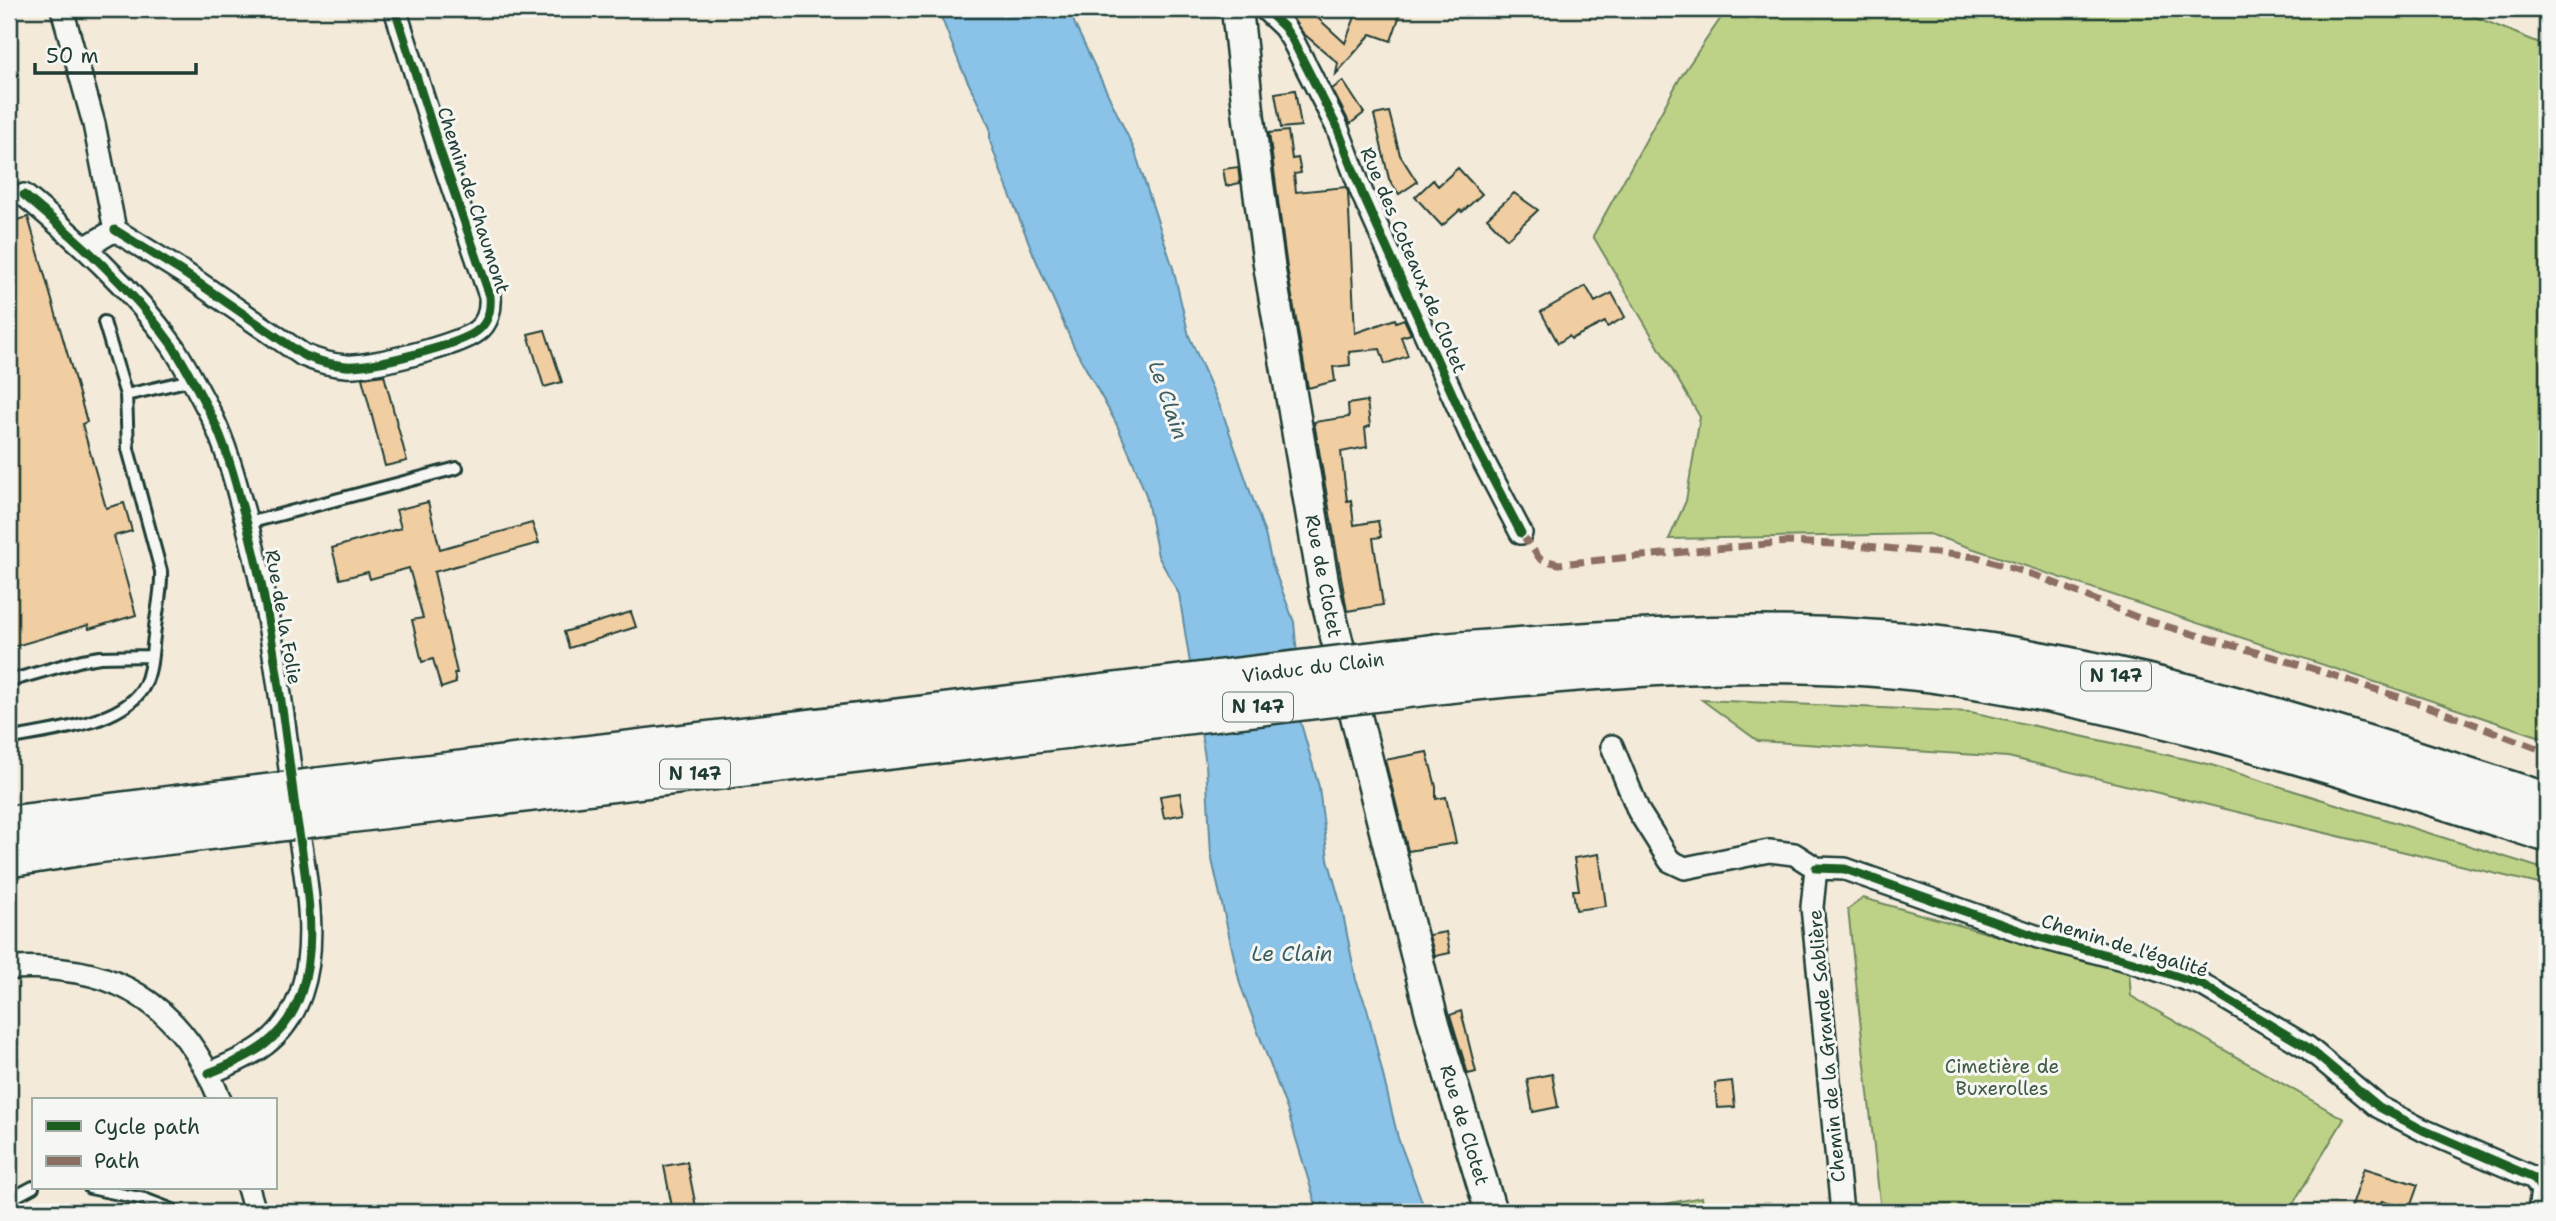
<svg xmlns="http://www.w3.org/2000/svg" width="2556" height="1221" viewBox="0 0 2556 1221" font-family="'Shantell Sans',sans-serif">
<rect width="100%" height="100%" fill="#f4eada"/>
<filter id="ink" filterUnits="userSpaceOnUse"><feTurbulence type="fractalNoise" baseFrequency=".0143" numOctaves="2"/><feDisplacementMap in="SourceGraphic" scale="14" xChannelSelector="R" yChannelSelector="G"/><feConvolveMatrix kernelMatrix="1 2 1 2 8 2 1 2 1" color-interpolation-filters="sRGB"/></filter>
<g filter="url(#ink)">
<path fill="#bed287" stroke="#6e885e" stroke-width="2" d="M1727,9H2456L2547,46V739L1929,534L1669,539L1686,501L1700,417L1593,236L1680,78Z
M1702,700L1971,712L2208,764L2547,870V886L2008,757L1758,741Z
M1863,898L2025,944V942L2129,970L2131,996L2344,1119L2288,1212H1881L1848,909Z
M1702,1197L1704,1212H1636L1639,1209Z"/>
<path fill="#8ac2e8" stroke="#5f8da0" stroke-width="2" d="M938,9H1070L1075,25L1134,149L1173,268L1189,336L1222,411L1265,534L1272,564L1294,622L1300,687L1298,713L1319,787L1328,859L1342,909L1356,980L1367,1008L1398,1138L1426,1212H1318L1288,1112L1240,984L1211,855L1206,764L1179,594L1158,556L1146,495L1132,459L1116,423L1074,347L1033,253L1001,172L990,141V128L961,67Z"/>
<path fill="#f1cda2" stroke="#1f3d34" stroke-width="2" d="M1284,9H1308L1345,43L1358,9H1402L1391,41L1371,34L1336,74L1338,63L1304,34Z
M1343,81L1364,113L1350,124L1332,89Z
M1295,90L1301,126L1281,128L1275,93Z
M1389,112L1400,155L1417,182L1399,194L1389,179L1374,115Z
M1288,131L1292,159L1298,158L1301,173L1294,174L1296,192L1346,187L1348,192L1355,333L1395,319L1396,322L1404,319L1411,334L1401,337L1408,356L1385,364L1380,349L1349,352L1350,365L1333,367L1335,381L1308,388L1287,268L1269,133Z
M1238,167L1240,183L1226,186L1223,169Z
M1458,168L1482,194L1462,212L1460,210L1442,226L1415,197L1433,180L1438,186Z
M1514,193L1538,210L1507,239L1487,218Z
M28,217L87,422L82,424L106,508L124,503L132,531L114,536L136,615L89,629L88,625L9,648V222Z
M1586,286L1595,302L1612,293L1625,317L1607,327L1605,322L1571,339L1569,336L1558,343L1541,312Z
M545,330L562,382L544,387L528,334Z
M384,375L407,461L385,466L362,378Z
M1367,401L1370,426L1365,428L1367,447L1341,452L1347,501L1351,500L1354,525L1378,521L1381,537L1373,538L1383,605L1347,611L1314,422L1349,417L1348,404Z
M428,502L440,549L532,523L539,543L434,572L457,673H454L456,683L441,688L433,659L422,662L412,620L423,618L409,568L370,579L368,572L340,579L332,548L401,528L396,510Z
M631,612L636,627L569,648L564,632Z
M1427,752L1436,787V799L1446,797L1456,843L1408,851L1385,760Z
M1180,793L1184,814L1164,818L1160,796Z
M1599,854L1606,906L1576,910L1573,890H1579L1574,858Z
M1446,932L1450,953L1435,956L1429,935Z
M1461,1011L1476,1072L1468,1074L1450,1015Z
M1552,1074L1558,1107L1533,1112L1527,1079Z
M1732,1081L1735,1107L1717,1108L1715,1083Z
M687,1162L696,1207L693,1208V1212H673L664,1166Z
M2364,1168L2418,1185L2409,1210L2382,1201L2379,1212H2349Z"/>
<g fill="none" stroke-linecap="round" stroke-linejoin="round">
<defs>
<path id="service" d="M126,395L191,380
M248,523L457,468
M9,681L82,660L100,657L151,656
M9,739C49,730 126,725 145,684C152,669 152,651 154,636C156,614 162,593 161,571L128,449L126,395L104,322
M90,1188L144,1199L178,1212
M9,1204L18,1195L33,1187"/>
<path id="minor" d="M62,9L94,124L115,230L86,247
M1265,9L1284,27L1292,39L1337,127L1362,193L1477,449L1521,533
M24,195C78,240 131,287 172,345C185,365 197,388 208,409C223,437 232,468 240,499C269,597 281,698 294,800C302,860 321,935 301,993C285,1040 252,1056 209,1073
M115,230L184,273L303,355C317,361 331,365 346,366C368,368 460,345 477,331C488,323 491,309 490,296L440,151L395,9
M1612,746L1639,812L1670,861L1685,868L1769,851L1794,854L1816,868L1812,907L1842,1212
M1816,868L1845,869L2038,937L2130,961L2203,985L2307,1047L2379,1107L2423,1130L2534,1178L2542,1190L2539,1212
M9,969C27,966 45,968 63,970C142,978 192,1029 220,1100
M248,1188L255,1212"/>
<path id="secondary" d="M1237,9L1249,119L1270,271L1325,593L1432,1017L1491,1212"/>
<path id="trunk" d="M1436,652C1576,641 1717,628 1857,637C2094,651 2323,729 2547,801
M1446,685C1606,669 1770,654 1930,674C2141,702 2346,770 2547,834
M317,786L1065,697
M321,818L1069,730
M9,824L269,792
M9,859L96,845L273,824"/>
</defs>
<use href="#service" stroke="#1f3d34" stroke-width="16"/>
<use href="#minor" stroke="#1f3d34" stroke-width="26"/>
<use href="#secondary" stroke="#1f3d34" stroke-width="35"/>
<use href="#trunk" stroke="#1f3d34" stroke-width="40"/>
<use href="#service" stroke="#f6f6f2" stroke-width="10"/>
<use href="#minor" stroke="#f6f6f2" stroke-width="21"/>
<use href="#secondary" stroke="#f6f6f2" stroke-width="30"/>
<use href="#trunk" stroke="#f6f6f2" stroke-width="35"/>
<defs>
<path id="trunk-bridge" d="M1065,697L1436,652
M1069,730L1446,685
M269,792L317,786
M273,824L321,818"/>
</defs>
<use href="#trunk-bridge" stroke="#1f3d34" stroke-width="40" stroke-linecap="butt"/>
<use href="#trunk-bridge" stroke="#f6f6f2" stroke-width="35"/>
<path stroke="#8d6e63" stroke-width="7" stroke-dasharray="14 7" stroke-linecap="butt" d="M1521,533L1540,559L1559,564L1788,542L1856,545L1977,557L2040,577L2141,619L2311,668L2429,707L2547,752"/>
<defs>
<path id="cycleway" d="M1265,9L1284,27L1292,39L1337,127L1362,193L1477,449L1521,533
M24,195C78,240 131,287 172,345C185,365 197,388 208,409C223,437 232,468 240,499C269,597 281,698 294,800C302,860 321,935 301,993C285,1040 252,1056 209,1073
M115,230L184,273L303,355C317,361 331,365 346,366C368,368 460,345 477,331C488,323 491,309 490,296L440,151L395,9
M1816,868L1845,869L2038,937L2130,961L2203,985L2307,1047L2379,1107L2423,1130L2534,1178L2542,1190L2539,1212"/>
</defs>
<use href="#cycleway" stroke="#f6f6f2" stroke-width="13"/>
<use href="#cycleway" stroke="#1b5e20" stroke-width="9"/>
</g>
</g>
<g text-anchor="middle" stroke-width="6" stroke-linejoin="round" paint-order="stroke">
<g fill="#f6f6f2" stroke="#60746d" stroke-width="2">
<rect x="2081" y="661.5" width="70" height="29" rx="5"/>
<rect x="1223" y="692.5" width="70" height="29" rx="5"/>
<rect x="660" y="759.5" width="70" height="29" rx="5"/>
</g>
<g font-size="18" font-weight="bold" fill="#1f3d34">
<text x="2116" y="682">N 147</text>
<text x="1258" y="713">N 147</text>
<text x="695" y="780">N 147</text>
</g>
<g font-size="19" fill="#1f3d34" stroke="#f6f6f2">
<text transform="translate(474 200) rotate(72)" y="7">Chemin de Chaumont</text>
<text transform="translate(1414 260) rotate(67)" y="7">Rue des Coteaux de Clotet</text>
<text transform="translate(1324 576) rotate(79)" y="7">Rue de Clotet</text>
<text transform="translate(284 617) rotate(80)" y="7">Rue de la Folie</text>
<text transform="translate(1313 667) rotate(-7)" y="7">Viaduc du Clain</text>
<text transform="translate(2125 945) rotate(17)" y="7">Chemin de l'égalité</text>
<text transform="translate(1826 1046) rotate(-95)" y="7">Chemin de la Grande Sablière</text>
<text transform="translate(1465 1125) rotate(73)" y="7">Rue de Clotet</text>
</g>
<g font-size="19" fill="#3f5b45" stroke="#f6f6f2">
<text x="2002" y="1073">Cimetière de<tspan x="2002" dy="22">Buxerolles</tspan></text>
</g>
<g font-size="21" font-style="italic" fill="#3a5e61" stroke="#f6f6f2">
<text transform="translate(1168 400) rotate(71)" y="7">Le Clain</text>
<text x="1292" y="961">Le Clain</text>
</g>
</g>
<rect width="2556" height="1221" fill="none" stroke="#f6f6f2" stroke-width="35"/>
<rect x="18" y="18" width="2521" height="1186" fill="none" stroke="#1f3d34" stroke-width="2.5" filter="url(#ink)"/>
<rect x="32" y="1098" width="245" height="91" fill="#f6f6f2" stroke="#a0aca6" stroke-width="2"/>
<rect x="46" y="1121" width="35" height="10" fill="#1b5e20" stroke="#a0aca6" stroke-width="2"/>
<text x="94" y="1134" font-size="21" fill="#1f3d34">Cycle path</text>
<rect x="46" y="1156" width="35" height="10" fill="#8d6e63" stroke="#a0aca6" stroke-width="2"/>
<text x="94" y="1168" font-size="21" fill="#1f3d34">Path</text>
<path d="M35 63v10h161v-10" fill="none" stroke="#1f3d34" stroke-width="3.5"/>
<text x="46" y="63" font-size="21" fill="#1f3d34" stroke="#f6f6f2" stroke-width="5" paint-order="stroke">50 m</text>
</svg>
